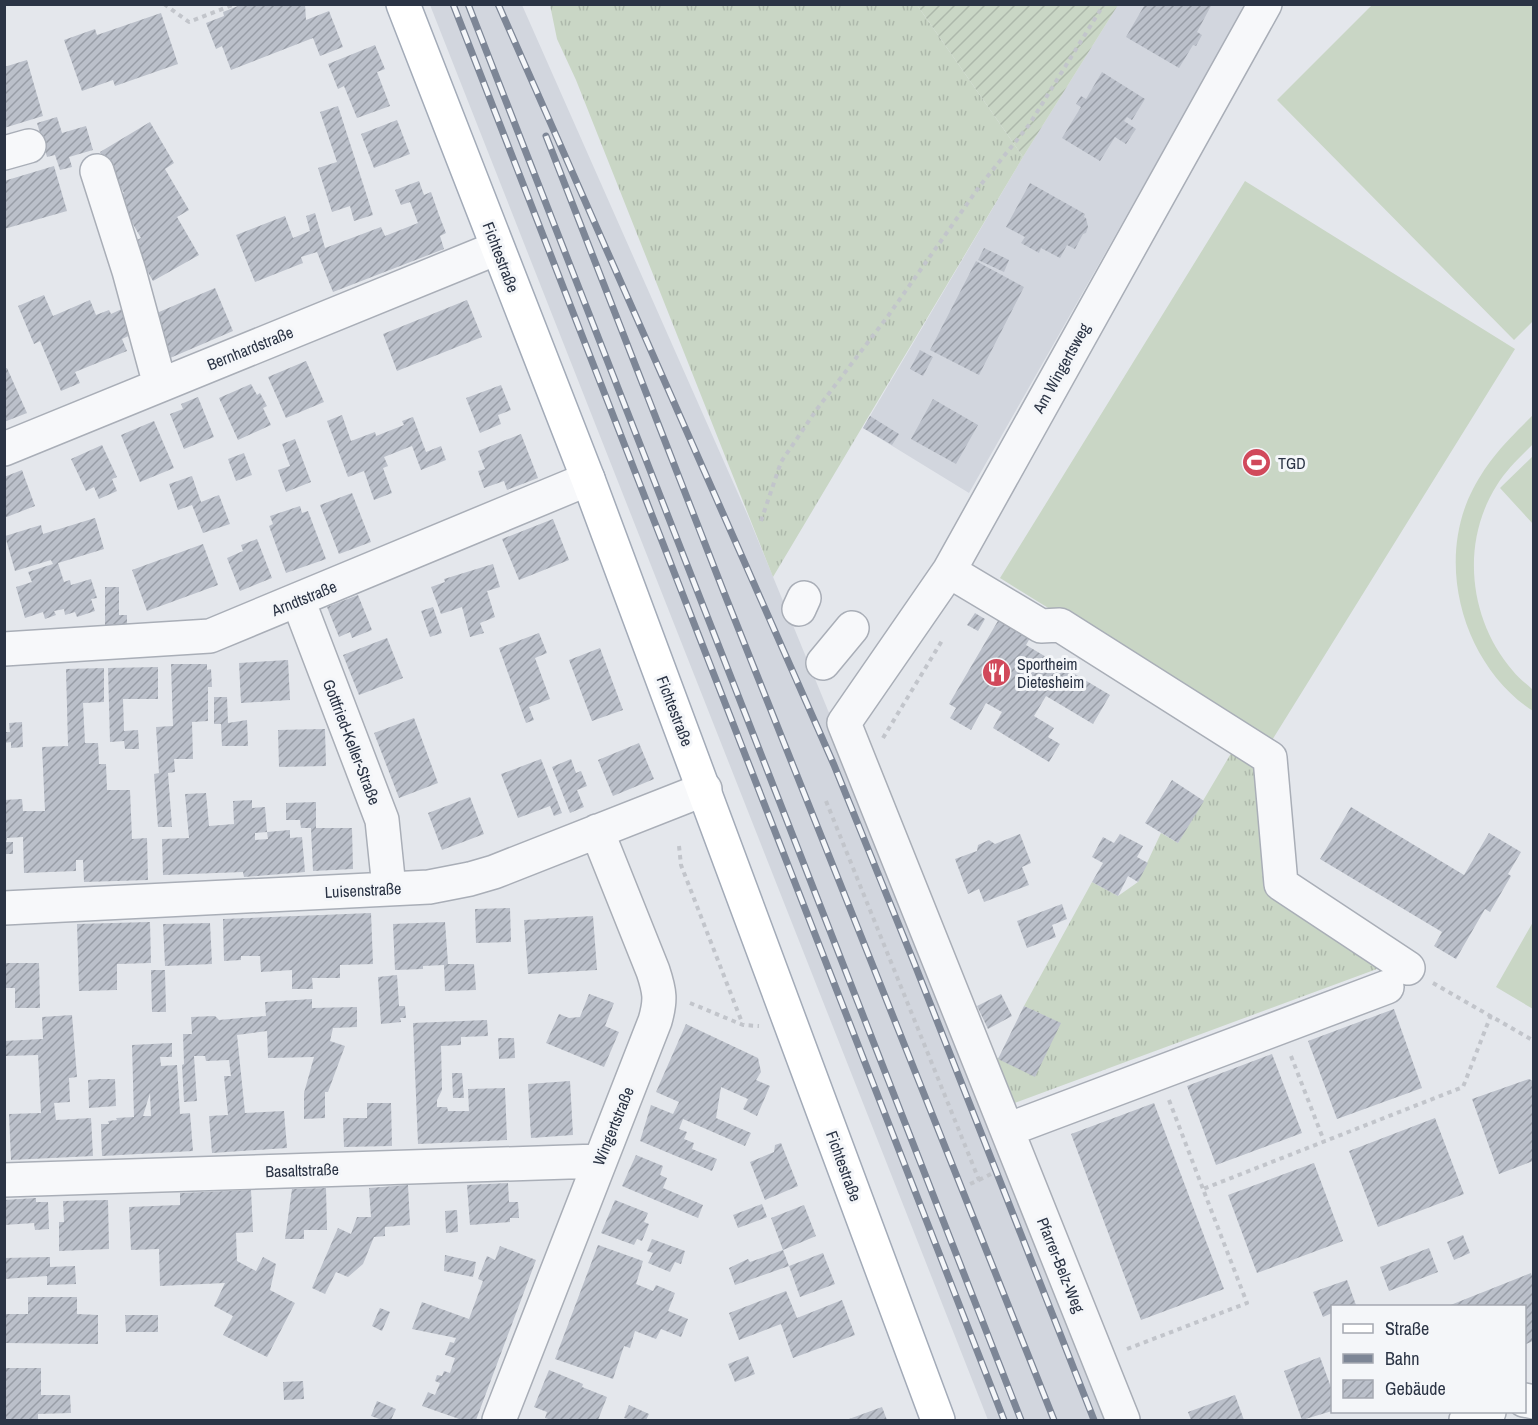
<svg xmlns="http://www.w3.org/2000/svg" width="1538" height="1425" viewBox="0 0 1538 1425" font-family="'Archivo Narrow',sans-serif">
<defs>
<pattern id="grass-tufts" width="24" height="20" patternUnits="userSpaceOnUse" patternTransform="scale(1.5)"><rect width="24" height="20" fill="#c9d6c5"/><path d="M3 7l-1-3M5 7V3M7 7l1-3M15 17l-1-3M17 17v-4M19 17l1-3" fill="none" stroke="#adb8ab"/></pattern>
<pattern id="garden-furrows" width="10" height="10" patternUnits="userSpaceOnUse" patternTransform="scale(1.5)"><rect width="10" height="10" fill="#c9d6c5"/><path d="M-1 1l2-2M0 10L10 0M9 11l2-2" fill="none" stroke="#adb8ab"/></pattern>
<pattern id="building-hatch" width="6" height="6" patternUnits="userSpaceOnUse" patternTransform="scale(1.5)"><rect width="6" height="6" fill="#bbc0ca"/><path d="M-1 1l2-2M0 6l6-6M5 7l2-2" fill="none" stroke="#989da6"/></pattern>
</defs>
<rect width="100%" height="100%" fill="#e4e7ec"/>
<path fill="#d2d6de" d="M430,5H522L748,516L899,883L1110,1420H988Z
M1118,5H1246L969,493L863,428L1023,157Z"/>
<path fill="url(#grass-tufts)" d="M550,5H917L1023,157L773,577L576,80L557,39Z
M1233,750L1257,762L1269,895L1385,966L1009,1105L989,1063L1060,1023L1024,1006L1092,882L1118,896L1138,882L1161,833L1178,843Z"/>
<path fill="url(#garden-furrows)" d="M917,5H1118L1023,157Z"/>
<path fill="#c9d6c5" d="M1372,5H1533V321L1514,340L1277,100Z
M1245,181L1515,349L1269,745L1000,578Z
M1533,415V444C1521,456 1506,470 1497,485C1460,543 1469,620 1513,671C1518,678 1527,684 1533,690V711C1464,666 1434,564 1473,489C1490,457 1508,440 1533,415Z
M1533,456V524L1500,488Z
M1533,922V1009L1496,987Z"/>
<path fill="url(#building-hatch)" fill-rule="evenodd" d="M243,4H305L306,20L329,11L343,47L320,56L313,38L231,70L222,46L216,49L206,23L224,16L223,12Z
M1141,4H1212L1197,32L1202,35L1196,46L1193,45L1179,68L1126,37L1144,6Z
M161,13L178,64L115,86L113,80L82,91L64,40L95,29L97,35Z
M375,45L385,69L377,72L390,106L357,118L344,86L338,89L328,64Z
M27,60L43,116L4,128V67Z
M1102,72L1145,99L1132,120L1127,117L1124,121L1136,129L1126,144L1115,137L1100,161L1062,138L1081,107L1076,104L1081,96L1086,99Z
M338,106L373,215L354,221L350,206L332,212L318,168L337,162L320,112Z
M57,117L62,133L86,126L93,150L69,157L72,167L60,170L55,155L47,157L37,123Z
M397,120L410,154L374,168L361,134Z
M150,122L174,163L165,169L189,210L177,217L199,255L153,281L131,243L141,238L117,197L124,193L100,152Z
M54,166L67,211L4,229V181Z
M419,181L424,195L431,192L439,215L446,233L440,236L444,249L333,292L317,252L301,257L303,263L255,282L236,235L285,216L293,238L310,231L306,216L315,213L325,248L381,227L385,236L418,223L410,202L401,205L395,190Z
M1030,183L1085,214L1084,217L1086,218L1088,227L1086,233L1083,234L1075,249L1067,245L1060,258L1041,248L1039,253L1021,243L1025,237L1006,227Z
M984,248L1009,260L1004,272L978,260Z
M976,261L1024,287L979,375L930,350Z
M215,288L233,331L163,361L145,318Z
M44,295L53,316L90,300L96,315L109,310L111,314L124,308L135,333L122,339L127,351L75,372L80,383L61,391L40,341L34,344L18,306Z
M467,300L482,337L397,371L383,334Z
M920,350L933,357L923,376L910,369Z
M306,361L324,402L286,418L268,377Z
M7,368L27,413L4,422V369Z
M251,384L257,395L260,393L267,406L263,408L271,425L238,440L219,398Z
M501,385L511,410L498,415L501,424L480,433L466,398Z
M198,397L214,437L184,449L170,414L183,409L181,404Z
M933,399L978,425L956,464L911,439Z
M342,415L351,441L375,432L376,436L404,425L402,421L413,417L426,452L441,446L446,460L421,470L412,446L384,457L388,466L383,468L392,493L374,500L364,471L348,477L327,421Z
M870,416L899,434L892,445L863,428Z
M154,421L174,468L140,482L121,435Z
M521,434L538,478L507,490L504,481L484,488L478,471L485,469L478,451Z
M295,439L311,482L286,492L278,470L290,466L282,444Z
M102,445L117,477L112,479L117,491L99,499L94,487L86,491L71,459Z
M244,453L252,475L236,481L228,459Z
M22,470L35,506L4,518V477Z
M192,476L201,502L219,495L230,524L203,533L192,505L178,510L169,484Z
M352,493L371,542L339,554L320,505Z
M300,506L302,513L308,511L326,559L286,573L269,526L273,524L270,516Z
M95,518L104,549L58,563L64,582L70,580L71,585L91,579L97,598L91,599L95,611L77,617L75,612L65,615L64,609L54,611L56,615L45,619L43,612L25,618L16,587L32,582L28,572L53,564L51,560L15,571L5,536L41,525L43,534Z
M553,519L569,560L519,580L502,539Z
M257,539L272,578L240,591L227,558L243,551L241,545Z
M203,544L218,585L147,611L132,570Z
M493,564L500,587L487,591L495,617L480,623L484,633L470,637L462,607L441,614L431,587L445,582L444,579Z
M105,587H119V615H127V627H105Z
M358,595L372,630L352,638L350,632L339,637L327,607Z
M433,607L442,633L430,637L421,611Z
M975,613L985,619L978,631L967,625Z
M1002,614L1030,638L1026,645L1110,695L1093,724L1046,696L1034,716L1054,728L1048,737L1060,744L1049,762L993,728L1002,712L986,703L971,730L950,718L956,708L949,704Z
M539,633L547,653L535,658L550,699L529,707L534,720L526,723L499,648Z
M387,638L403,678L359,695L343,655Z
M600,648L623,710L592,721L569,660Z
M288,660L290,700L241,703L239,663Z
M171,664H207V670L211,669L212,687H208V721L192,722L193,759H174L175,772L168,773L172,827H158L154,774L159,773L156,727L173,726Z
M158,667V699H123L124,731L138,730L139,749H125L124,741L110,742L108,668Z
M104,668V702L83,703L85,743H98L99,764H106L107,790H130L132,839L147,838L148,880L84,882L83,860H76V871L24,873L23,837L7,838L6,842H13V854H5L4,800L22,799L23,811H45L42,747L68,746L66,669Z
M214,697H227L228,723L247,720L248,746H222L221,724H214Z
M414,718L438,783L399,798L374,733Z
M22,722L23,747L11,748V742L4,743V732H10L9,723Z
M325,729L326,766L279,767L278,730Z
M639,743L654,779L613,796L598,760Z
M541,759L562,813L554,816L550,806L518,818L501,774Z
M571,759L576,773L581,771L587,786L577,790L584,807L570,813L552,767Z
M1172,780L1204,801L1178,843L1145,823Z
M206,793L209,826L234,824L233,801L252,800V808L265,807L267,832L255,833V840L268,839L267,832L290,830V838L302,837L305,872L244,877L243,872L163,875L162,839L189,838L185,794Z
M470,797L484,834L442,850L428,813Z
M316,802V828H352L353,869L313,871L311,828H301L300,820H286V803Z
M1351,807L1464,875L1489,833L1521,852L1508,874L1511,876L1490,912L1485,909L1456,959L1434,946L1442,932L1320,859Z
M1020,834L1031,863L1022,867L1029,885L984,902L979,889L968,894L955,859L977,851L978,845L989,840L995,844Z
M1120,834L1143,846L1137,857L1148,863L1138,882L1128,876L1118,896L1092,882L1103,863L1092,857L1103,837L1114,843Z
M1062,904L1067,919L1052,925L1056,937L1027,948L1017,921Z
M510,908L511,942L476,943L475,909Z
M371,913L373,964L340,965V978H312L313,989H292V970L261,972L260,956H241V960L224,961L223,919Z
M593,916L597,970L528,974L524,920Z
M150,922L151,963L117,964V990L79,991L77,924Z
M445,922L448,964H474L476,990L445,991L444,965L423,966V969L395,970L393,924Z
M210,923L212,964L165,966L163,924Z
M4,963H39L40,1008H15V988H4Z
M151,970H165L166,1012H152Z
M397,975L399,1006H405L406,1018H400L401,1022L381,1024L378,977Z
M589,994L614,1003L605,1026L619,1032L604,1067L546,1043L559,1014L569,1018L580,1017Z
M1001,994L1012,1016L988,1029L977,1006Z
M312,999V1008L357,1007V1027L333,1028L330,1041L345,1046L328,1092H325V1118L304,1119V1093L314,1057L268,1058L267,1031L237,1035L245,1113L284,1111L287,1148L212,1153L209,1116L228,1115L224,1076H231L229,1060L206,1061L205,1056H194L197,1101L184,1102L182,1065L184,1064L183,1034H192L191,1017L215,1016L219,1020L266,1016L265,1002Z
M1024,1006L1061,1023L1035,1077L998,1059Z
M1394,1009L1422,1088L1337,1119L1308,1041Z
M72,1015L77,1077L69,1078L70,1102L54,1103L56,1120L91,1118L93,1156L11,1160L9,1114L41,1113L38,1055L6,1056L4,1041L43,1039L42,1017Z
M487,1020L488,1036L461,1037V1045L441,1046L442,1090L437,1100V1107H447L448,1111H469L468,1089L505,1088L507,1140L418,1144L413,1023Z
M686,1024L758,1058L761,1072L756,1080L770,1086L757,1116L743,1109L748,1099L721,1087L716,1118L751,1133L745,1146L683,1119L679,1129L687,1132L684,1139L694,1143L692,1149L717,1159L712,1171L640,1141L651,1105L673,1114L679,1102L656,1092Z
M498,1038H514L515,1058L499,1059Z
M172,1043V1057H160L161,1066L177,1065L180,1114L190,1113L193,1151L102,1156L101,1124H109L108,1121L117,1120L116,1118L134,1117L132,1045ZM150,1093L151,1116H143Z
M1272,1054L1302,1133L1216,1165L1187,1086Z
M452,1073H462L464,1098H453Z
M101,1079H115L116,1106L89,1108L88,1080Z
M1529,1079L1533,1081V1161L1499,1174L1472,1099Z
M570,1081L573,1135L531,1138L528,1084Z
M367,1103H391L392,1146L344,1147L343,1118H367Z
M1154,1103L1224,1289L1141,1320L1071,1134Z
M1435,1118L1464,1194L1378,1227L1349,1151Z
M781,1143L798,1186L765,1200L750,1162L774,1152L775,1145Z
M636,1155L663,1166L660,1175L667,1178L663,1188L703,1205L698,1218L622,1186Z
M1314,1163L1343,1241L1257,1273L1228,1195Z
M508,1183L509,1202H518L519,1218H510V1222L470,1225L467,1185Z
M408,1185L410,1225L385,1227V1236L374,1237L363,1264L348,1277L336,1272L325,1294L312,1288L338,1228L351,1234L357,1217H371L369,1188Z
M326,1188L327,1230H304V1239H285L292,1189Z
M251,1190L253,1232L236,1233L237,1261L256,1271L263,1257L276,1264L270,1290L295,1303L267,1357L223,1335L233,1316L214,1306L225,1283L160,1286L159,1249L131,1250L129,1207L180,1205V1193Z
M36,1198V1202H48L49,1229L35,1230L34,1223L4,1225V1200Z
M108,1200L109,1249L59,1251V1222H64L63,1201Z
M615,1200L648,1213L644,1222L649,1224L642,1241L637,1239L634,1245L601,1233Z
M762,1204L767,1217L738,1228L733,1215Z
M804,1205L816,1236L783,1250L771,1218Z
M457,1210L458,1232L446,1233L445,1211Z
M1463,1235L1470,1253L1454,1260L1447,1242Z
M652,1239L685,1251L681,1264L675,1262L670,1272L648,1263L653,1253L647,1251Z
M598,1245L643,1261L636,1284L653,1291L656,1285L675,1293L668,1311L688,1319L681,1337L661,1329L656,1339L635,1331L630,1348L624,1346L613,1379L555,1359Z
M500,1246L536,1260L476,1420H462L422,1406L428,1392L435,1395L440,1383L435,1381L437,1375L442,1376L444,1371L450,1373L455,1358L445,1355L450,1342L454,1343L456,1338L412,1329L422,1302L469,1319L483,1281L478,1279L487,1256L495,1260Z
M1429,1248L1438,1272L1389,1291L1380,1267Z
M783,1250L789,1266L735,1285L729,1268L748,1259L750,1262Z
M823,1253L835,1284L800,1297L789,1266Z
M445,1255L476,1262L473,1277L444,1271Z
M50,1257V1267L75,1266L76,1284L47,1285V1276L4,1279V1258Z
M1531,1273L1533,1279V1341L1524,1345V1306H1448Z
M1347,1280L1356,1305L1332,1306V1313L1323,1317L1313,1292Z
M786,1291L797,1318L842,1300L855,1335L793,1358L781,1324L739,1340L729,1313Z
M28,1297H77V1314L98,1315V1344L4,1343V1314H28Z
M380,1308L390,1312L382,1331L372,1326Z
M125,1315H158V1332H126Z
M748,1356L755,1374L735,1382L728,1364Z
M1320,1357L1332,1390V1411L1302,1420L1284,1371Z
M4,1368H41V1395H70L71,1413L38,1414V1420H4Z
M549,1370L583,1384L582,1387L607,1397L598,1420H552L545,1418L547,1412L534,1407Z
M303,1381L304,1399L284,1400L283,1382Z
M1235,1395L1244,1420H1191L1188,1412Z
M377,1401L396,1409L391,1420H382L371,1416Z
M629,1405L649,1414L646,1420H631L624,1418Z
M882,1407L887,1420H850L849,1419Z"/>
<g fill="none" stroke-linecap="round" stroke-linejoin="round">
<defs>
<path id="minor" d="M4,153L29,146
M97,171L129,271L160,385
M4,449L497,248
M949,571L1041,626L1060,625L1270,758L1281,884L1408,968
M298,600L382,820L389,888
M799,609L804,598
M4,649L210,636L588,479
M823,663L852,628
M4,908L429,887L470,879L494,872L705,789
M1007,1130L1387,987
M4,1180L599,1161
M1524,1400L1534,1402
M499,1420L655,1021C661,1000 660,992 653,971L597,831
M1123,1420L844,723L949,571L1265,4
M1466,1420L1489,1412"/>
<path id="major" d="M403,4L588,479L938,1420"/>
</defs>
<use href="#minor" stroke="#a9aeb7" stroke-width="36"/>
<use href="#major" stroke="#a3abb8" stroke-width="36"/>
<path stroke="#c2c5cb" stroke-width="4" stroke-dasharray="4.5 4.5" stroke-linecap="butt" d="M164,4L189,22L235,4
M761,521L781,462L817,409L888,316L979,187L1029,125L1104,4
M883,738L943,639
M826,801L979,1180L968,1185
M679,846L681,865L743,1025
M1433,983L1534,1041
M690,1003L743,1025L759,1026
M1291,1056L1324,1141
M1169,1100L1203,1189
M979,1180L991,1174
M1127,1349L1247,1303L1203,1189L1463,1087L1491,1015"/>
<use href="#minor" stroke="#f7f8fa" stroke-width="33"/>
<use href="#major" stroke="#fff" stroke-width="33"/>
<defs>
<path id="rail" d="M453,4L1004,1420
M468,4L1021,1420
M498,4L834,765L915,965L1094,1420
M546,136L723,590L1054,1420"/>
</defs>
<use href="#rail" stroke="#7d8696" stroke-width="7"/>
<use href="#rail" stroke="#f4f6f9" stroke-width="4.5" stroke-dasharray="14" stroke-linecap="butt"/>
</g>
<defs>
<symbol id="stadium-disc" viewBox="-11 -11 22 22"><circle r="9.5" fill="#d1495b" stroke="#f4f6f9"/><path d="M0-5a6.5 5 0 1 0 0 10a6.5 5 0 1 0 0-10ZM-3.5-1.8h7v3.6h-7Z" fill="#fff"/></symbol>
<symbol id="restaurant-disc" viewBox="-11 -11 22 22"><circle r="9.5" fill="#d1495b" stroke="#f4f6f9"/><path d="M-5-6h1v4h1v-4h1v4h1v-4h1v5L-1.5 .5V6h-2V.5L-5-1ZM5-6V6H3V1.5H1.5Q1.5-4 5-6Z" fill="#fff"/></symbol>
</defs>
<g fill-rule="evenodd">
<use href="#stadium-disc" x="1240" y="446" width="33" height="33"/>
<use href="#restaurant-disc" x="980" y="656" width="33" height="33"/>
</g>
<g text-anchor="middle" stroke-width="6" stroke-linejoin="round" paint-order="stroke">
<g font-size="16" fill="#2b3445" stroke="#f4f6f9">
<text transform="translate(501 257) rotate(69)" y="6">Fichtestraße</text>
<text transform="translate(250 348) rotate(-22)" y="6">Bernhardstraße</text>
<text transform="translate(1061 368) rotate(-61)" y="6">Am Wingertsweg</text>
<text transform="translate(304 598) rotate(-22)" y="6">Arndtstraße</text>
<text transform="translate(675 711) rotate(69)" y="6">Fichtestraße</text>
<text transform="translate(352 742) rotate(69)" y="6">Gottfried-Keller-Straße</text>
<text transform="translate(363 890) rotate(-3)" y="6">Luisenstraße</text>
<text transform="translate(613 1126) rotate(-68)" y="6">Wingertstraße</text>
<text transform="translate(844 1166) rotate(70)" y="6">Fichtestraße</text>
<text transform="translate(302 1170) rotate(-2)" y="6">Basaltstraße</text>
<text transform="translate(1061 1265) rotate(68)" y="6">Pfarrer-Belz-Weg</text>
</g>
<g font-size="16" fill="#2b3445" stroke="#f4f6f9" text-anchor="start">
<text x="1278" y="469">TGD</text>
<text x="1017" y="670">Sportheim<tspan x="1017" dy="18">Dietesheim</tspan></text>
</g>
</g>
<rect width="1538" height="1425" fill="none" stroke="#2b3445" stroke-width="12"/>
<rect x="1331" y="1305" width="195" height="108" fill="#f4f6f9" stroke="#a4a8b1" stroke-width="1.5"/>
<rect x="1343" y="1324" width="30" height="9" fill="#ffffff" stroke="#a4a8b1" stroke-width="1.5"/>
<text x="1385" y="1335" font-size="18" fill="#2b3445">Straße</text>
<rect x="1343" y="1354" width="30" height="9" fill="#7d8696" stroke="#a4a8b1" stroke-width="1.5"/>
<text x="1385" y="1365" font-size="18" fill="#2b3445">Bahn</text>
<rect x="1343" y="1380" width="30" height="18" fill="url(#building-hatch)" stroke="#a4a8b1" stroke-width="1.5"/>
<text x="1385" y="1395" font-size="18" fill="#2b3445">Gebäude</text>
</svg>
